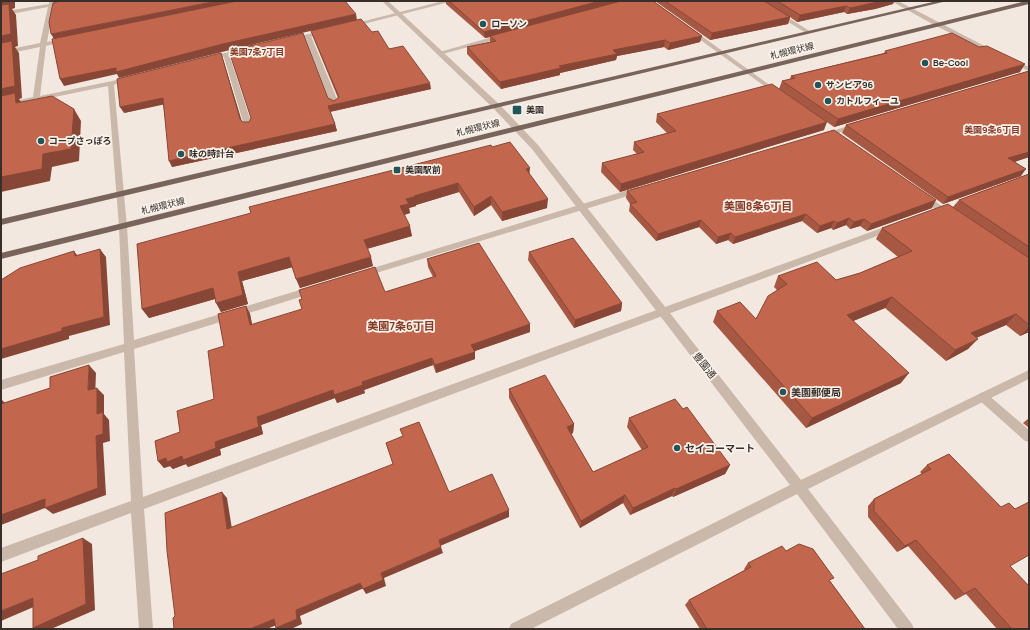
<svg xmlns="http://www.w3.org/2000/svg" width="1030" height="630" viewBox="0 0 1030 630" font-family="Manrope,'Noto Sans JP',sans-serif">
<rect width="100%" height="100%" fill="#f2e8df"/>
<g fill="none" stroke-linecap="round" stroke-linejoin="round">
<path fill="#cab8ab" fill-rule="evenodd" d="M308,34L311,36L339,104L335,106L331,104L305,36Z
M224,53L229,54L252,125L251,127H245L244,125L223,54Z
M983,392L987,394L1029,430V442L1025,441L979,400L977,397L979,394Z"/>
<path fill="#cab8ab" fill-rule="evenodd" d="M49,1H55L54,3L76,1L54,6L47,42L66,38L69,40L46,46L40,96L117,80L120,82L114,85L127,227L134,340L313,286L318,290L316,292L134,349L143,497L890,225L893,224L897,227L896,229L144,509L153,629H139L131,513L1,562V548L131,501L124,352L1,390V380L124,344L119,227L108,86L1,108V104L33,97L40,47L1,55V51L40,43L48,7L1,16V12L49,4Z
M443,1H453L352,27L349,25Z
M755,1H762L811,32L806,33Z
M891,1H898L996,52L991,53L936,26Z
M688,29H692L778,91V93H774L688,31Z
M325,30L328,32L327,33L291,41L288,39Z
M503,34L505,35V37L439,55L436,53Z
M243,48L245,49V51L210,60L207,58Z
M1009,60H1013L1029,67V71L1009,62Z
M857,123L861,125L860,127L824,137L820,135Z
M638,187L641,188L642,190L641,192L363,277L358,274L360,272Z
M923,193L952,213L953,215L952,217H946L920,198L919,196L920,194Z"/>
<path fill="#cab8ab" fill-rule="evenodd" d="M382,1H388L499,104L538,145L801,480L1029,370V379L808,489L912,624L914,629H898L797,494L531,629H509L511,624L790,485L532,149L493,108Z"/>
<path fill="#79645b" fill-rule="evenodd" d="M937,1H947L1,225V219Z
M1026,1H1029V4L1,259V253Z"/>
</g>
<path fill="#a75842" d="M446,1H653L702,36L700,42L668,50L664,47L617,56L616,60L560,73V75L501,89L467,54V47L490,42V37L485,38L446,4Z
M655,1H894L893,4L875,9L847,14L844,12L797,22L790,17L788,24L710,40Z
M311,31L372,32L431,89L330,112L335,124L337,131L172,167L163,104L124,113L221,53L241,120L243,122H249L328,98L334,101L338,98L313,37Z
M979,47L1020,72L834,127L779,89L782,81L790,79L791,76L884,53L885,51Z
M1029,71V157L1014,162L1021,176L943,204L842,133L846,125Z
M657,114L824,130L620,192L601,172L602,163L637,154L633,150L634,142L667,133L656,122Z
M492,147L529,174L547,208L502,221L491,205L474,216L459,192L416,205V206L409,208L410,213L404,215L412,236L367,249L373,266L300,288L292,267L242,281L248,304L221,312L215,299L149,318L142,309Z
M1029,174V332L1020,336L1006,325L976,338L968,349L946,361L885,308L853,321L901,383L806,428L713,322L717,311L756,319L777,290L774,287L778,276L836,280L860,273L898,257L876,239L882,228L953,207L959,200Z
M627,191L932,208L867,231L860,226L850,229L846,225L833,230L831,228L817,233L802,221L733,244L728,240L716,244L699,227L656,241L629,211L630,204L626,198Z
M529,252L622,303L621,311L574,328L528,260Z
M427,259L530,332L475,351V359L436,373L433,365L364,390L365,393L337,403L335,398L261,425L263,434L220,449L221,455L188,467L186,464L173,469L170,466L164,468L158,461L180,432L214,399L224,346L246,306L250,314L252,325L385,292L433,277L428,267Z
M509,389L574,424L573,433L571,434L593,472L642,450L627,427L629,418L683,409L730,465L725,474L673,497L672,496L630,515L623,503L580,528L509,398Z
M1029,418V428L1023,423Z
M949,454L1010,566L1029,629H997L966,594L955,600L908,546L897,552L868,517V506L874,499L922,474L920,472L927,465Z
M786,551L830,581L865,629H700L685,605L689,600L745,570L744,569L748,563Z"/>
<path fill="#884736" d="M1,1H15V8L12,9L16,15L18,46L15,47L19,53L22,98L19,99L23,105L1,102Z
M217,1H239L54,39L51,34Z
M600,1H623L490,36V37L485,38L484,32Z
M882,1H894L893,4L875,9L847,14L850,8Z
M846,6L844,12L797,22L800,15Z
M356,14L357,20L226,51L119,78L117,74L64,86L60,79Z
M790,17L788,24L710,40L712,33Z
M702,36L700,42L668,50L670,43Z
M665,40L664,47L617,56L616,60L560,73V75L501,89L500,82L613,50Z
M221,53L223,59L243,125L240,119Z
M1025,64L1020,72L834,127L838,119Z
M430,83L431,89L329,112L328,106Z
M163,98L166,104L124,113L120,107Z
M74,109L81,121L79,161L52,167L50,181L1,192V177L43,154Z
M827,122L824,130L620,192L621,184Z
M335,124L337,131L172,167L169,161Z
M1029,152V157L1003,166L1008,158Z
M530,168L529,178L526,169Z
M1026,169L1021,176L943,204L948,197Z
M458,183L459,192L416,205V206L409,208L410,213L401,216L400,206L406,199L414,196Z
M491,196V205L474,216V207Z
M548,199L547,208L502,221V212Z
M936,200L932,208L867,231L871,224Z
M806,214L802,221L733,244L735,237Z
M849,218L846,225L833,230L837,223Z
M864,219L860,226L850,229L854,222Z
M701,220L699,227L656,241L658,234Z
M834,221L831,228L817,233L820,226Z
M410,226L412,236L366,249L364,240Z
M731,233L728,240L716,244L718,237Z
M100,249L106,257L110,325L69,336V339L1,359V349L62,328Z
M74,251L80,259L75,256Z
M289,257L293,267L242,281L248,304L221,312L216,303L238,272Z
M371,257L373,266L300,288L296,279Z
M213,288L218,298L149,318L142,309Z
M892,297L885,308L841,326L847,315Z
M622,303L621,311L574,328L575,320Z
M246,306L250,314L254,333L250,325Z
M1016,314L1006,325L962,344L971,333Z
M530,324V332L472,352L471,345Z
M1029,327V332L1020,336Z
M978,339L968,349L946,361L955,350Z
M475,352V359L436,373L435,365Z
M432,358L433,365L364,390L365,393L337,403L335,398L261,425L263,434L220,449L221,455L188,467L186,464L173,469L170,466L164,468L158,461L166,458L182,456L215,442L257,417L333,390L362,382Z
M89,365L96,373L95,398L88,390Z
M909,373L901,383L806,428L812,418Z
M97,388L104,395V414L109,420L110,441L103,443L106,495L53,514L45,508L1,525V515L96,436L97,414Z
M1,399L5,403L1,409Z
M574,424L573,433L566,436L567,427Z
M730,465L725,474L673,497L676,489Z
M675,488L672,496L630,515L633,508Z
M222,492L227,498L233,535L227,529Z
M625,495L623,503L580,528L581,521Z
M509,510V517L440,546L439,540Z
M83,538L92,544L95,610L51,629H36L33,628Z
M916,540L908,546L897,552L905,546Z
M441,547L443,553L384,578L386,586L366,594L363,589L381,573Z
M360,583L364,588L300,616L302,624L291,629H277L276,628L296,610Z
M33,598L43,603L1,621V611Z
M274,619L279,624L267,629H250Z"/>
<path fill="#c2664d" stroke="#884736" d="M60,1H217L51,34L49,22L53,3Z
M237,1H241V2L242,1H345L356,14L223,44L116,72V68L60,79L52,39Z
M449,1H600L484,32Z
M621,1H653L702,36L670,43L665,40L613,50L617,54L559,66L561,68L500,82L467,47L496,41L490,36Z
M665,1H764L790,17L712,33Z
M777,1H882L850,8L846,6L800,15Z
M9,4L11,34L1,36V5Z
M361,19L372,32L378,31L389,49L403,46L430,83L328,106L335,124L169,161L163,98L120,107L117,79L221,53L240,119L243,122H249L251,118L229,51L303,33L328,98L334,101L339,97L311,31Z
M952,33L979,47L987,46L1025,64L838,119L782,81L795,78L791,76L887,53L885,51Z
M12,41L15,86L1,89V43Z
M1029,71V152L1008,158L1026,169L948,197L846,125Z
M772,84L827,122L621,184L602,163L644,152L634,142L676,131L657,114Z
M15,93L16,103L52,96L74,109L71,149L43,154L42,169L1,177V96Z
M834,130L936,200L871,224L864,219L854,222L849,218L837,223L834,221L820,226L806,214L735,237L731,233L718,237L701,220L658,234L630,204L637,202L627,191Z
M510,142L530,168L526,169L548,199L502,212L491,196L474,207L458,183L414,196V197L406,199L409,204L400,206L410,226L364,240L371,257L296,279L289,257L238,272L243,295L216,303L213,288L142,309L137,244L251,213L249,207L284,198L491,145L492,147Z
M1029,174V247L959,200Z
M948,204L1029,258V325L1016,314L971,333L978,339L955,350L892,297L847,315L909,373L812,418L717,311L740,302L756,319L768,296L787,284L778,276L817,262L836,280L860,273L912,251L882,228Z
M573,238L622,303L575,320L529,252Z
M479,243L530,324L471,345L475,352L435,365L432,358L362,382L363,385L334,395L333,390L257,417L259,427L215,442L216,448L183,460L182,456L167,462L166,458L158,461L155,441L180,432L177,411L214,399L208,351L224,346L218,314L246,306L250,325L302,309L299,300L302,299L299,290L375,267L385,292L436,276L427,259Z
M100,249L104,317L62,328V331L1,349V280L20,268L74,251L75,256Z
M89,365L88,390L97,388V414L103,412V434L96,436L98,488L45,508V499L1,515V404L50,388V377Z
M545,375L574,424L567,427L593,472L648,447L629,418L675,399L683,409L687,407L730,465L676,489L675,488L633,508L625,495L581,521L509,389Z
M419,422L449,492L492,474L509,510L439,540L441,547L381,573L383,580L363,589L360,583L296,610L297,619L276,628L274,619L250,629H174L173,618L175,616L167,551L165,513L222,492L227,529L393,464L386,443L403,436L400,429Z
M949,454L1001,507L1009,503L1015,509L1029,502V555L1010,566L1029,586V629H1012L975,588L964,594L916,540L905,546L874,511V499L931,469L927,465Z
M83,538L86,604L33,628V598L1,611V574L38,560V556Z
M799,544L813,549L834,578L829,580L865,629H707L689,600L751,567L748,563L782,546L786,551Z"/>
<g fill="#205658" stroke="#f9f2eb" stroke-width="1.5">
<circle cx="483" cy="24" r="4"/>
<circle cx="925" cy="63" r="4"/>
<circle cx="818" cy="85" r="4"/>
<circle cx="828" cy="101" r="4"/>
<rect x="512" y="105" width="10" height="10" rx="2"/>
<circle cx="41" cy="141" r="4"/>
<circle cx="181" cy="154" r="4"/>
<rect x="393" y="166" width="8" height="8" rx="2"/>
<circle cx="783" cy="392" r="4"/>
<circle cx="677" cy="448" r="4"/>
</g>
<g text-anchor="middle" stroke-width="3.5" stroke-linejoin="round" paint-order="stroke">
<g font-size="9" font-weight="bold" fill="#382e2a" stroke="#f9f2eb" text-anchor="start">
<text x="491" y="27">ローソン</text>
<text x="933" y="66">Be-Cool</text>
<text x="826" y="88">サンピア96</text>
<text x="836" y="104">カトルフィーユ</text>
<text x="526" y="113">美園</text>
<text x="49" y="144">コープさっぽろ</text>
<text x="189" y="157">味の時計台</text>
<text x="405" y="173">美園駅前</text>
</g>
<g font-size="9" fill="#382e2a" stroke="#f9f2eb">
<text transform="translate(792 51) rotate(-14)" y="3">札幌環状線</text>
<text transform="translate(478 128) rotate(-14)" y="3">札幌環状線</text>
<text transform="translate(163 206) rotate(-14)" y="3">札幌環状線</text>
</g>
<g font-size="9" font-weight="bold" fill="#843925" stroke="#f9f2eb">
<text x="257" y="55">美園7条7丁目</text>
<text x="992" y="133">美園9条6丁目</text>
</g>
<g font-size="10" fill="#382e2a" stroke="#f9f2eb">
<text transform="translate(705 365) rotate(52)" y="4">豊園通</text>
</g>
<g font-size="10" font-weight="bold" fill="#382e2a" stroke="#f9f2eb" text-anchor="start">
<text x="791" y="396">美園郵便局</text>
<text x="685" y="452">セイコーマート</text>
</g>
<g font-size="11" font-weight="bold" fill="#843925" stroke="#f9f2eb">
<text x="758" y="210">美園8条6丁目</text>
<text x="401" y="330">美園7条6丁目</text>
</g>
</g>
<rect width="1030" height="630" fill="none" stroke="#382e2a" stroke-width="4"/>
</svg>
